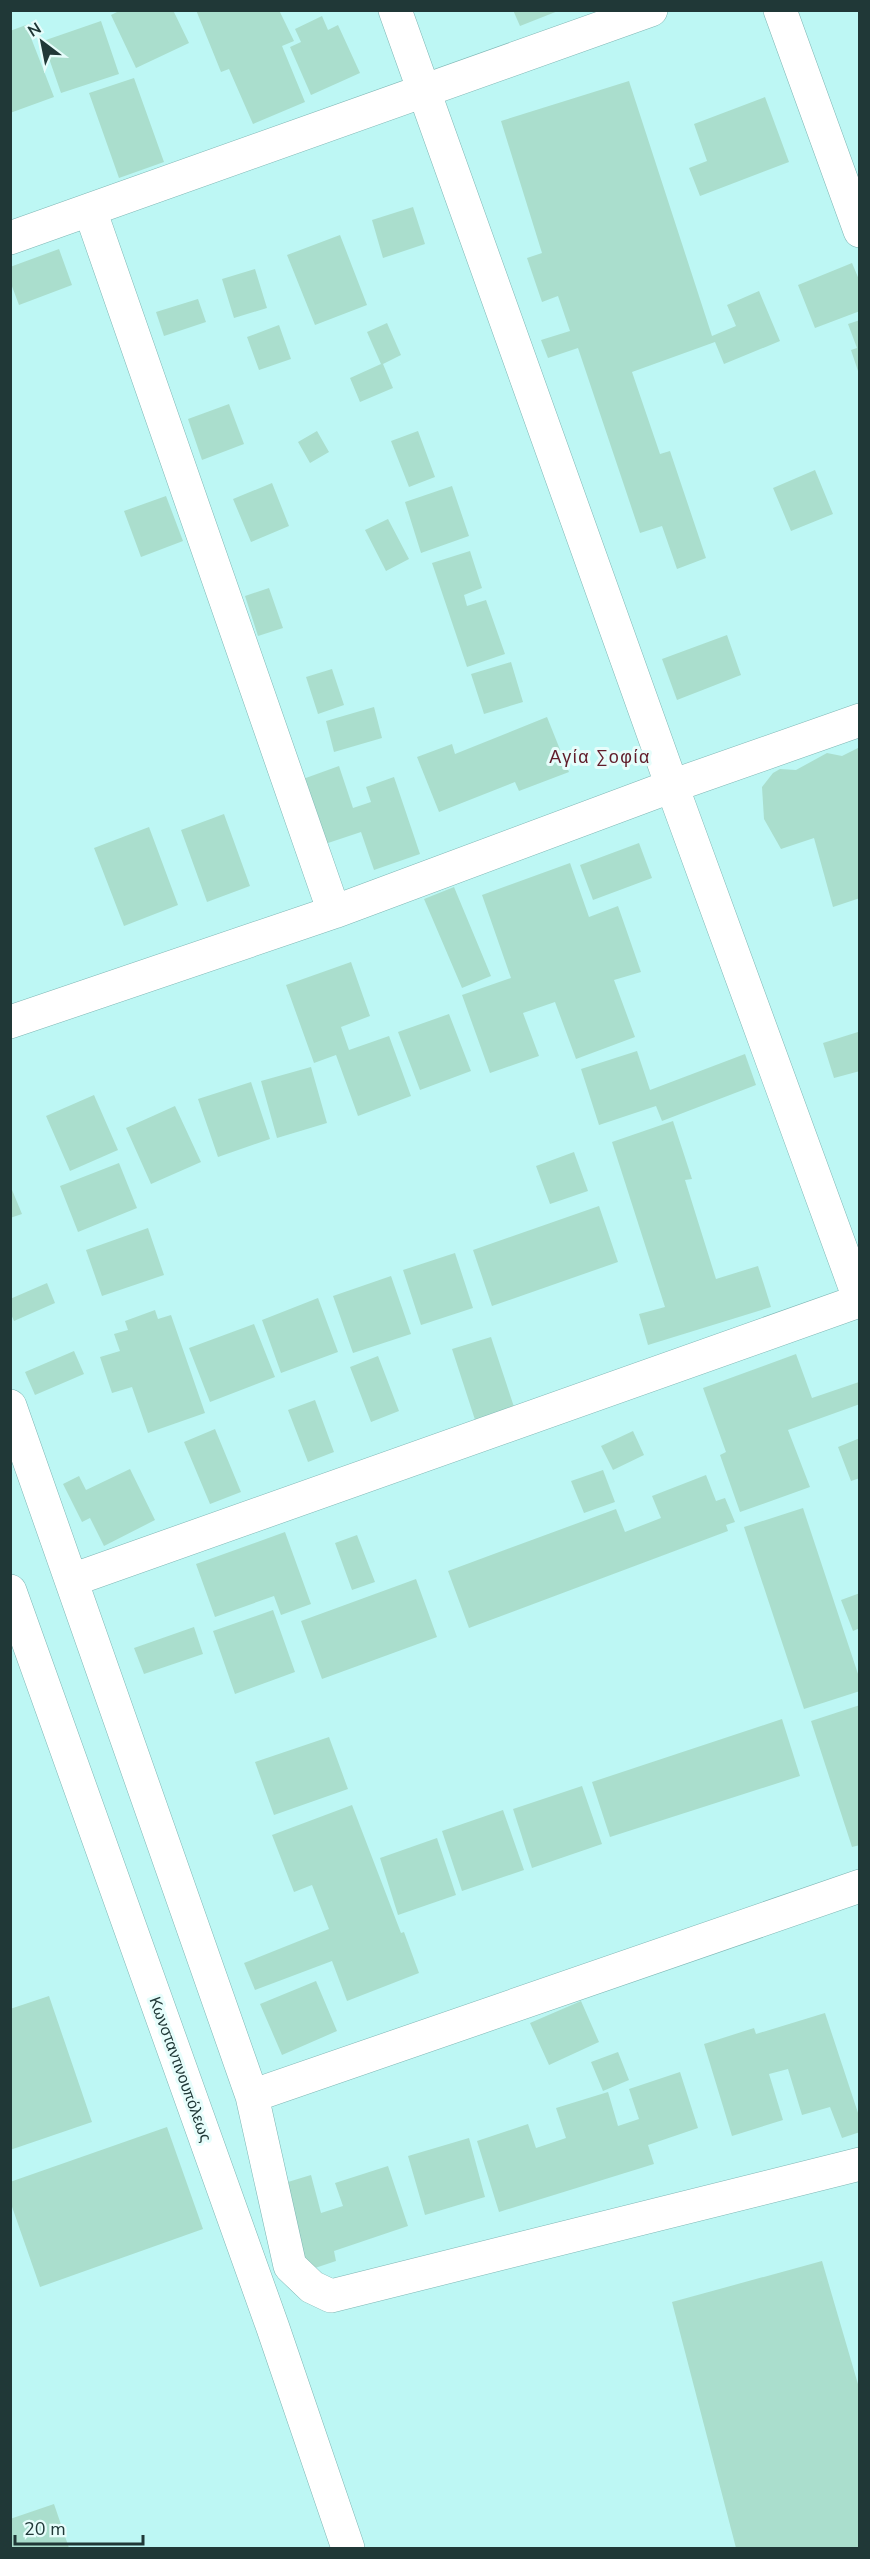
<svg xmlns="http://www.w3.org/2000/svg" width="870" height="2559" viewBox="0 0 870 2559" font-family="'Nunito Sans',sans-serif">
<rect width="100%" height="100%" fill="#bdf7f4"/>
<path fill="#aadecd" d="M121,10H173L189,43L136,68L111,15Z
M196,10H279L294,41L282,46L305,102L253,124L229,69L221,72Z
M513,10H558V11L520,26Z
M322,16L328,30L338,25L360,73L311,95L290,47L301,42L295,29Z
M101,21L119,74L61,93L43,41Z
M26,25L54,97L10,113V31Z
M134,78L164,162L119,178L89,93Z
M629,81L712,336L736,326L727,305L759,291L780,341L724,364L715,342L632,372L660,454L670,451L706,558L677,569L662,526L640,533L578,348L548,358L541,340L570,331L558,296L542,302L527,258L542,253L501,121Z
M765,97L789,162L700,196L689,168L707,161L694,124Z
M413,207L425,244L383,258L372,220Z
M340,235L367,305L315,325L287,255Z
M59,249L72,285L19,305L10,281V267Z
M852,263L860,282V311L815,328L798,285Z
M255,269L267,308L234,318L222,279Z
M198,299L206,322L164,336L156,312Z
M860,320V374H859L851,350L857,348L848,324Z
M387,323L401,355L383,364L393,388L360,402L350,378L381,364L367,332Z
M279,325L291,359L259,370L247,337Z
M229,404L244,444L202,460L188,419Z
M317,431L329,452L310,463L298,442Z
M418,431L435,477L409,487L391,441Z
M815,470L833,514L791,531L773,488Z
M272,483L289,526L251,542L233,499Z
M452,486L469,536L421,553L405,502Z
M166,496L183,541L141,557L124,511Z
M388,519L409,559L386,571L365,530Z
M470,551L482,588L464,595L467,606L486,600L505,654L467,667L432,563Z
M269,588L283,628L258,636L245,596Z
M727,635L741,675L677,700L662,659Z
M511,662L523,702L484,714L471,674Z
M332,669L344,705L318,714L306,677Z
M374,707L382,738L334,752L326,721Z
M547,717L569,772L519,791L515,782L439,812L417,757L452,744L455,754Z
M860,747V898L833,907L814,838L781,849L764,819L762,787L773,773L780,769L796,770L827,753L842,756Z
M339,766L353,808L371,802L366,787L394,777L420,854L374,870L361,832L325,844L303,779Z
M224,814L250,886L207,902L181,830Z
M149,827L178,905L124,926L94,848Z
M639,843L652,878L593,900L580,865Z
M570,863L589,917L618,906L641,972L614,980L635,1037L576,1059L555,1002L523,1013L539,1056L490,1073L462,995L511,978L482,895Z
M454,887L491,976L462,988L424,899Z
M351,962L370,1016L341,1027L349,1050L389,1036L411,1096L358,1116L336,1055L314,1063L286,985Z
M449,1014L471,1071L420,1090L398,1032Z
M858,1032L860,1071L834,1078L823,1043Z
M637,1051L650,1090L745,1054L756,1085L662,1121L656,1106L599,1125L581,1069Z
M311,1067L327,1123L277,1138L261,1081Z
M251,1082L270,1139L218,1157L198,1099Z
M94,1095L118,1150L70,1171L46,1116Z
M175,1106L201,1162L151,1184L126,1128Z
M673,1121L692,1179L685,1180L716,1279L758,1266L771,1307L648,1345L639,1314L665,1307L612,1142Z
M574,1152L588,1191L550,1204L536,1166Z
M119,1163L137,1208L78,1232L60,1186Z
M10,1185L22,1214L10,1218Z
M599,1206L618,1262L492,1306L473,1250Z
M148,1228L164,1275L102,1296L86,1250Z
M455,1253L473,1308L421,1325L403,1270Z
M391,1276L411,1334L353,1353L333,1296Z
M47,1283L55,1303L14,1321L10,1312V1299Z
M318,1298L338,1352L281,1373L262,1320Z
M155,1310L158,1319L171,1315L205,1413L148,1433L132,1387L112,1393L100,1357L120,1351L114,1334L128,1330L125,1321Z
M254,1324L275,1377L210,1402L189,1348Z
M491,1337L517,1416L478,1429L452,1349Z
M74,1351L84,1374L35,1395L25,1372Z
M796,1354L812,1398L859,1382L860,1404L788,1430L810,1487L740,1512L720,1455L726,1452L703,1388Z
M378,1356L399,1411L371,1422L350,1367Z
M315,1400L334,1452L308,1462L288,1410Z
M215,1429L241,1492L210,1504L184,1442Z
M633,1431L644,1455L613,1470L601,1446Z
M860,1438V1478L851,1481L838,1447Z
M130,1469L155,1520L104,1546L90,1518L82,1522L63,1484L79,1476L86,1490Z
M603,1470L615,1502L584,1513L571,1481Z
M706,1475L716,1501L725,1498L735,1522L726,1525L728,1531L469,1628L448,1571L616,1509L625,1532L661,1518L652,1496Z
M803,1508L860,1680V1691L804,1709L744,1527Z
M285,1532L311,1604L281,1615L274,1596L215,1617L196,1564Z
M357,1535L375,1582L352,1590L335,1543Z
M416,1579L437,1637L322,1679L301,1621Z
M860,1593V1628L853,1631L841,1600Z
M273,1610L295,1672L235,1694L213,1631Z
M194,1627L203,1654L144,1674L134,1648Z
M860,1705V1845L852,1847L811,1721Z
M782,1719L800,1776L610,1837L592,1782Z
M329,1737L348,1789L274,1815L255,1762Z
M582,1786L602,1844L532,1868L513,1809Z
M352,1805L401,1933L404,1932L419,1973L347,2001L332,1961L255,1990L244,1963L329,1929L312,1885L294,1892L272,1835Z
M503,1810L524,1870L462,1891L442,1831Z
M437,1838L456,1895L398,1915L380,1858Z
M316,1981L337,2031L282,2055L260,2004Z
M49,1996L92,2122L10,2150V2009Z
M581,2001L599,2042L549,2065L530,2023Z
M825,2013L860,2119V2132L842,2138L830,2107L802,2115L788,2069L769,2074L783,2120L732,2136L704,2044L754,2028L756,2034Z
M618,2052L629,2080L603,2091L591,2062Z
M680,2072L698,2128L648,2145L654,2164L499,2212L477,2141L528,2124L536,2148L566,2138L556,2108L608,2092L618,2126L639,2119L629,2089Z
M167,2127L203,2229L40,2287L10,2201V2182Z
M469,2138L485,2197L425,2215L408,2156Z
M388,2166L408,2226L334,2251L336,2261L306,2271L278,2185L311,2175L321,2213L343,2206L335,2183Z
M822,2261L860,2391V2548H736L672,2302Z
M54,2504L69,2548H10V2519Z"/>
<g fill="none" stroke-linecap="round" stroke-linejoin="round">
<defs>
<path id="street" d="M780,10L860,231
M90,210L334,912
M10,238L651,10
M10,1022L334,912L672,786L860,720
M10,1406L252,2096L290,2266L312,2287L331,2296L860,2164
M72,1580L859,1301H860L672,786L395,10
M10,1591L273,2328L348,2548
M252,2096L860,1886"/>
</defs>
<use href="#street" stroke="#7eb6b4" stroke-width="34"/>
<use href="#street" stroke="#fff" stroke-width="33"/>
</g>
<g text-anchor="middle" stroke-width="6" stroke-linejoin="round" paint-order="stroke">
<g font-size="16" fill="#203837" stroke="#e6fdfb">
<text transform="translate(181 2069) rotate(70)" y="6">Κωνσταντινουπόλεως</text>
</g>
<g font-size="18" letter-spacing="1.5" fill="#611c2a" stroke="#e6fdfb">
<text x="600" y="763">Αγία Σοφία</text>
</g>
</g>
<rect width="870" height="2559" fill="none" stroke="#203837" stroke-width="24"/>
<g transform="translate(42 42) rotate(328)" stroke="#e6fdfb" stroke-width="4.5" paint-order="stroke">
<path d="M0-4.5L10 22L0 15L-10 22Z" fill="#203837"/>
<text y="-9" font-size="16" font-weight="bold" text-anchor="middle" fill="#203837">N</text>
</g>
<path d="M15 2535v9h128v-9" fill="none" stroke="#203837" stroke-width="3"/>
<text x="24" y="2535" font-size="18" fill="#203837" stroke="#e6fdfb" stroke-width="4.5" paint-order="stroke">20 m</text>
</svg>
